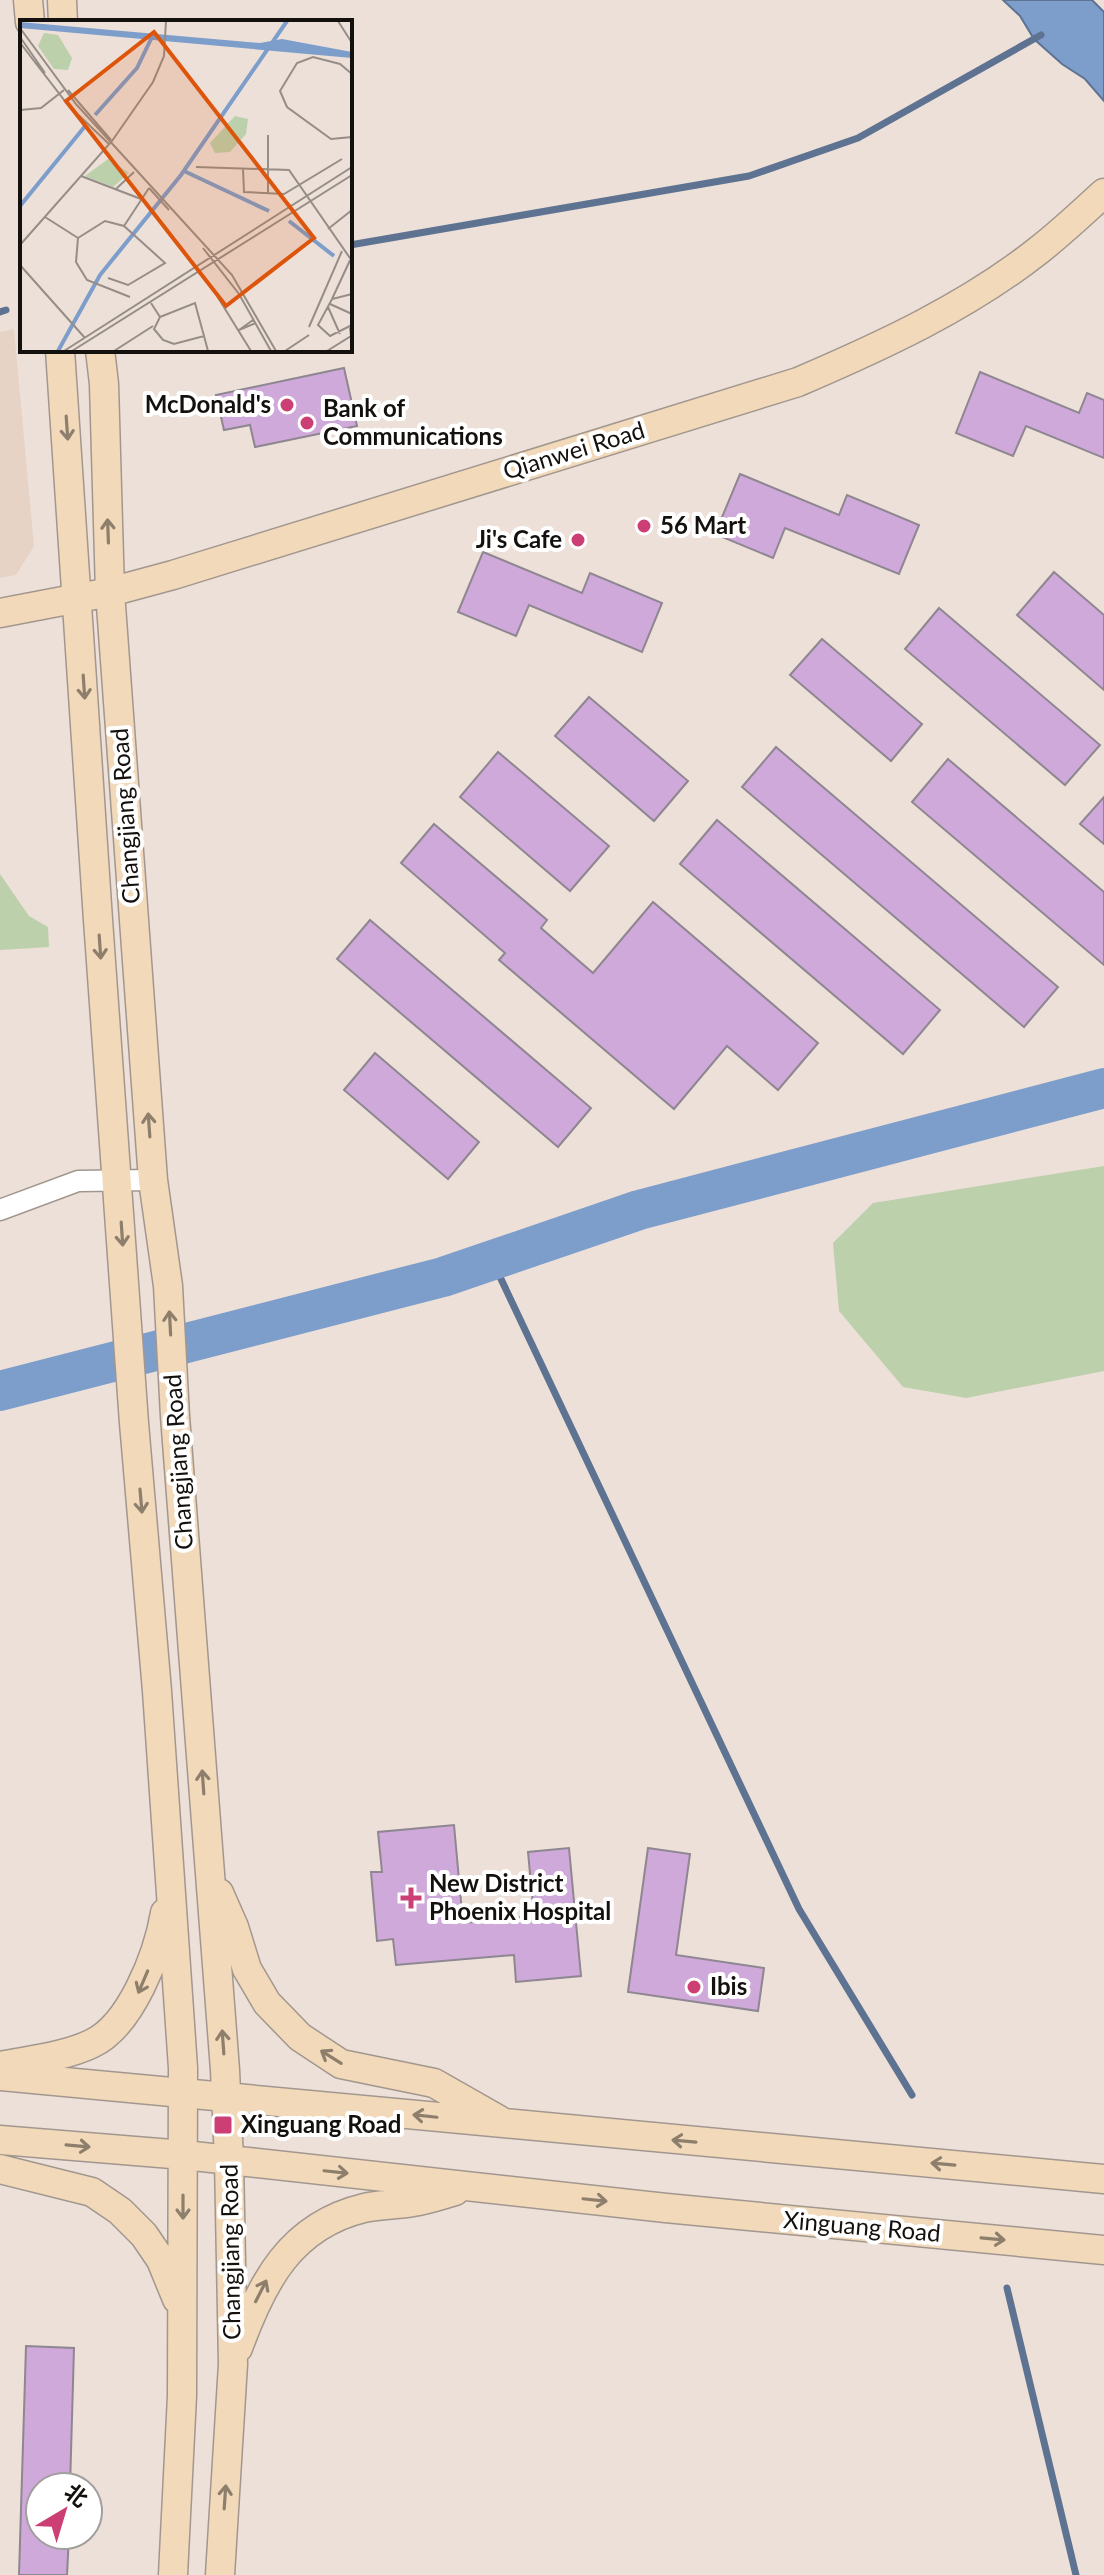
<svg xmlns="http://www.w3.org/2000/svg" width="1104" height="2575" viewBox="0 0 1104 2575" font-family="Lato,'Noto Sans SC',sans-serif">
<rect width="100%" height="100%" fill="#ede0d8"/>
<path fill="#e6d3c6" d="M14,329L34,546L16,575L0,578V332Z"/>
<path fill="#bcd0ab" d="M0,874L29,916L48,927L49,947L0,950Z
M1104,1166V1371L966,1398L903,1387L839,1311L833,1243L873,1203Z"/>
<path fill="#7d9dcb" stroke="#5e7392" stroke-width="2" d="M1003,0H1092L1104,12V101L1085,79L1062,64L1034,39L1020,16Z"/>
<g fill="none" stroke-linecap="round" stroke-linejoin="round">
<path stroke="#5e7392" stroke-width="7" d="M350,245L749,176L858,138L1041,35
M0,312L6,310
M492,1260L799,1909L912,2095
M1007,2288L1076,2575"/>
<path stroke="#7d9dcb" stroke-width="40" d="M0,1391L443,1277L639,1210L1104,1088"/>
</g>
<path fill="#cea9d9" stroke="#8e8690" stroke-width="2" d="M344,368L357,426L255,447L250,425L224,430L216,395Z
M980,372L1079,413L1087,393L1104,400V458L1026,426L1013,456L956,433Z
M740,474L839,515L847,495L919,525L899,574L785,528L773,558L715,534Z
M483,552L582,593L590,573L662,603L642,652L529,605L516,636L458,612Z
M1054,572L1104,615V690L1017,615Z
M939,608L1100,745L1065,785L905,649Z
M822,639L922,724L891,761L790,675Z
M589,697L688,781L654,821L555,736Z
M776,747L1058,987L1024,1027L742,787Z
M498,752L609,846L570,891L460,797Z
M948,759L1104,892V965L912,802Z
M1104,797V844L1080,824Z
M717,820L940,1010L903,1054L680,864Z
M434,824L547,920L541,928L593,973L653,902L818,1043L778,1090L727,1046L674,1109L499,960L505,953L401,863Z
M370,920L591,1108L558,1147L337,959Z
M375,1053L479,1142L448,1179L344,1090Z
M454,1825L463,1923L534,1916L528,1852L569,1848L581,1976L516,1982L514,1955L396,1965L393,1939L377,1941L371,1872H382L378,1832Z
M648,1848L690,1854L676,1955L764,1968L758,2011L628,1992Z
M26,2346L74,2348L70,2487H40V2535H69L67,2575H19Z"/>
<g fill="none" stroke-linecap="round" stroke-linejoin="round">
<defs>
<path id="street" d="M0,1210L78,1181L153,1180"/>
<path id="secondary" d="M28,0L30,22
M62,0L63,22
M60,350L98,920L134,1423L157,1691L183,2068L182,2396L173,2575
M100,350L104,384L110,592L153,1180L168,1286L175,1416L225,2070L229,2160L233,2364L220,2575
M0,613L110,592L173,575L798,382C882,346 967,307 1039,250C1062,232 1083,212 1104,193
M219,1893L234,1927L247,1969L267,2003L300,2037L341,2064L434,2083L499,2120
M0,2066C30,2060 63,2057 91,2044C131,2026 158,1954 165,1913
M0,2076L1104,2179
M0,2140L184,2155L666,2208L1104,2250
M0,2169L92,2192L120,2211L144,2235L161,2260L177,2299
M238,2348C262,2282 290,2226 364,2208C380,2204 397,2205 413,2202C427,2200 441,2195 455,2191"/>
</defs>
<use href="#street" stroke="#a2978f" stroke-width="23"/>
<use href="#secondary" stroke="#a2978f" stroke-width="31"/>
<use href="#street" stroke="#fff" stroke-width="20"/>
<use href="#secondary" stroke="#f1d9ba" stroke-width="28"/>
</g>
<defs><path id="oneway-shaft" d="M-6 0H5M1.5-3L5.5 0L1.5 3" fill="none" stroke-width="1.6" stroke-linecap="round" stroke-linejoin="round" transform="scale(2)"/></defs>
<g stroke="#8e7f6c">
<use href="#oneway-shaft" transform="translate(67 428) rotate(86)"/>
<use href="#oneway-shaft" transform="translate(108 531) rotate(-92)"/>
<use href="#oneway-shaft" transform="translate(84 687) rotate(86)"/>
<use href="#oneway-shaft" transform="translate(100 947) rotate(86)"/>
<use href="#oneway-shaft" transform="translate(149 1125) rotate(-94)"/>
<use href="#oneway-shaft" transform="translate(122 1234) rotate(86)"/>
<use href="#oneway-shaft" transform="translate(170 1323) rotate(-93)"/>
<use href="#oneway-shaft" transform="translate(141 1501) rotate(85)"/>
<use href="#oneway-shaft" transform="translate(203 1782) rotate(-94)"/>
<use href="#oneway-shaft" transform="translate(143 1982) rotate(113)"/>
<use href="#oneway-shaft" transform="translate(223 2042) rotate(-94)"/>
<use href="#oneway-shaft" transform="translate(331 2057) rotate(-148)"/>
<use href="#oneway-shaft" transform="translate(425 2116) rotate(-174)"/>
<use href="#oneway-shaft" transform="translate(684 2141) rotate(-175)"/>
<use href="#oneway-shaft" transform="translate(78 2146) rotate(5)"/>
<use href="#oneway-shaft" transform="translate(943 2164) rotate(-175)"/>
<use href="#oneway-shaft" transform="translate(336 2172) rotate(6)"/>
<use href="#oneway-shaft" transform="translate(595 2200) rotate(6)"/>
<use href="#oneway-shaft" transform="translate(183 2207) rotate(90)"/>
<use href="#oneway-shaft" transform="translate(993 2239) rotate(5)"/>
<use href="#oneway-shaft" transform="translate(261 2291) rotate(-63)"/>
<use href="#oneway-shaft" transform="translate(225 2497) rotate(-86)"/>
</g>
<g fill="#cb3f74" stroke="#fff" stroke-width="3">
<circle cx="287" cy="405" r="8"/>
<circle cx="307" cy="423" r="8"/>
<circle cx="644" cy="526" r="8"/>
<circle cx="578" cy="540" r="8"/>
<path d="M407 1886h8v8h8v8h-8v8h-8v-8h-8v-8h8z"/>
<circle cx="694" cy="1987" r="8"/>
<rect x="213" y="2115" width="20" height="20" rx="4"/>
</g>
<g text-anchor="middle" stroke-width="8" stroke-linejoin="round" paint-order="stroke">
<g font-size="24" font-weight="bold" fill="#14100d" stroke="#fff" text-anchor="start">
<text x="271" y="413" text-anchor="end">McDonald's</text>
<text x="323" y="417">Bank of<tspan x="323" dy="28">Communications</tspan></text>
<text x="660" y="534">56 Mart</text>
<text x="562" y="548" text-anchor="end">Ji's Cafe</text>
<text x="429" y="1892">New District<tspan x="429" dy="28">Phoenix Hospital</tspan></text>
<text x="710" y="1995">Ibis</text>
<text x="241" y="2133">Xinguang Road</text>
</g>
<g font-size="24" fill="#14100d" stroke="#fff">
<text transform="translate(574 451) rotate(-17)" y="8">Qianwei Road</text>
<text transform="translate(126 816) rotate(-94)" y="8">Changjiang Road</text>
<text transform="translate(179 1462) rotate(-94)" y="8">Changjiang Road</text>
<text transform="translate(862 2227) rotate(5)" y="8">Xinguang Road</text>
<text transform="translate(231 2252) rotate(-91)" y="8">Changjiang Road</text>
</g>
</g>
<g transform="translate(20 20)">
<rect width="332" height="332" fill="#ede0d8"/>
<path d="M24,13L38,15L52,38L48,50L34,49L18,26ZM215,96L228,99L226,114L210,132L195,133L190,123ZM88,139L109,153L93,167L65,156Z" fill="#bcd0ab"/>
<path d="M0,2L240,23L262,19L332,32V38L0,8Z" fill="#7d9dcb"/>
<path fill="none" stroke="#7d9dcb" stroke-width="4" d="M75,95L117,48L132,17M164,151L249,191M0,186L66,105M269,201L314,236M38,331L80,255L161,155L267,1"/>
<path fill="none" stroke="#968d87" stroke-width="2" d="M318,1L332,23M0,8L56,84L212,255L256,331M0,17L25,53M1,24L48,85L89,124M332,54L320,44L293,37L277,43L260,71L267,87L311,119L332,117M48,70L91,120M0,90L21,88L44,70M176,147L269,150L332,241M223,149L224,172L264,174L322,139M61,156L121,179M129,168L149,190M96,169L114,152M248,173V115M25,197L58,218M104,206L129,168M308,209L332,190M0,225L92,121L133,62L144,36L146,1M183,228L219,274L251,331M0,245L65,318M88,258L108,265L145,243L104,206L85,201L58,218L56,242L67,260L110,277M332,274L312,279L298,305L310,316L332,305M197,276L231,331M312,279L332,236M131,283L140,297L134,309L143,320L154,324L184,316L188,331M310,284L332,294M308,287L320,314M140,297L175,283L184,316M233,300L219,310L236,303M289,307L322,231M44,331L332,147M52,331L332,155M94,331L133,306M265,331L289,315M307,331L331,316L330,308"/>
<path fill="#dd550c" fill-opacity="0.15" stroke="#dd550c" stroke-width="4" d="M134,12L294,218L206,286L46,81Z"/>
<rect width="332" height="332" fill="none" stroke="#14100d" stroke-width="4"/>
</g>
<g transform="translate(64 2511) rotate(38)"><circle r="38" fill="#ffffff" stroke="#a19f9e" stroke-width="2"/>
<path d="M0-6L14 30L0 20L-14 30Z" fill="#cb3f74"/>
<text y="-12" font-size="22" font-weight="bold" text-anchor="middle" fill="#14100d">北</text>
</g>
</svg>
